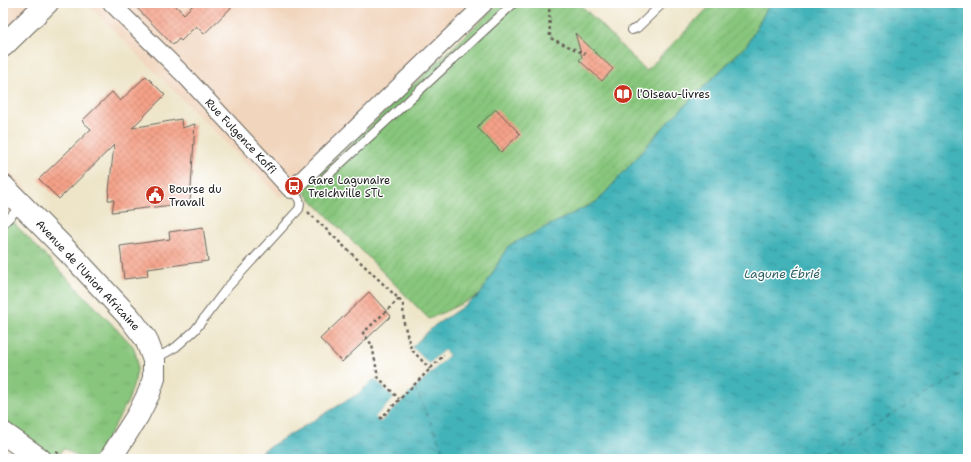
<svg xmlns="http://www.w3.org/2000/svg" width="971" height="462" viewBox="0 0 971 462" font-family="'Shantell Sans',sans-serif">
<defs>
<pattern id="park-tufts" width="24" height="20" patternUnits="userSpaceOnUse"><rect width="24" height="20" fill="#88c67d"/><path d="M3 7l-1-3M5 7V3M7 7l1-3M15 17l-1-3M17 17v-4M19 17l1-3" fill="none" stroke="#75aa6b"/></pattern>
<pattern id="garden-furrows" width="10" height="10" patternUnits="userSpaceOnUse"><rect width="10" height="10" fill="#88c67d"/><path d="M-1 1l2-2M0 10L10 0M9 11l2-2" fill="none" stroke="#75aa6b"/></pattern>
<pattern id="water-ripples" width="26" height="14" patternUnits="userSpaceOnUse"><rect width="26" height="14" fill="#42b3b9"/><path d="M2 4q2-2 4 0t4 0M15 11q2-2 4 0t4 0" fill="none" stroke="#369196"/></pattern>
<pattern id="building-cross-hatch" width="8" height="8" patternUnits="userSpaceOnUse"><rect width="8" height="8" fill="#f5a188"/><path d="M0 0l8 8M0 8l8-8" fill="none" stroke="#d18a75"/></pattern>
</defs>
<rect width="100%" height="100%" fill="#fff"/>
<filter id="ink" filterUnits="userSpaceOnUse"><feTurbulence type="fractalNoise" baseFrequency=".025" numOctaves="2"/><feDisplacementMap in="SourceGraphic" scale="8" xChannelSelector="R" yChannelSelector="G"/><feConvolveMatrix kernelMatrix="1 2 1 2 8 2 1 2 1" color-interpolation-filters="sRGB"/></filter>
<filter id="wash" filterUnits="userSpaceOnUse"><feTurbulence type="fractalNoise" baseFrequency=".012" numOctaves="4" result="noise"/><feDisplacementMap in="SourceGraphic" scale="16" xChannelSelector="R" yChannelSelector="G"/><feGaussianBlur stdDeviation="0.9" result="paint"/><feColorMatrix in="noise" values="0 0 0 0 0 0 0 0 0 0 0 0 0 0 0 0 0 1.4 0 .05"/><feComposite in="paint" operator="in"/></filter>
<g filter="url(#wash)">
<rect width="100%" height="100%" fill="#eee5c9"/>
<path fill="#f1d5bd" d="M3,3H35L3,35Z
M86,3H478L296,177L281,198Z
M3,165L29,192L3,216Z"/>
<path fill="url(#park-tufts)" stroke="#52714c" d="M5,214L133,346L137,359V370L135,380L128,401L96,459H82L63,448L56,458L3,419V216Z"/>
<path fill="url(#garden-furrows)" stroke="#52714c" d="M500,3H579L646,71L713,3H770L747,45L668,122L598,201L508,246L480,295L429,319L302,190Z"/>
<path fill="url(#water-ripples)" stroke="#2f686a" d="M770,3H968V459H249L358,394L375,379L394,398L375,417L380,422L449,355L444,350L429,364L412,347L434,326L480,295L508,246L598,201L668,122L747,45Z"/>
<path fill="#eee5c9" d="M412,347L429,364L444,350L449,355L380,422L375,417L394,398L375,379L377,378L396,398L377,417L380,420L446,355L444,353L431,366H429L411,349Z"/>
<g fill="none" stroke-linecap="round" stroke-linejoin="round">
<path stroke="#2d6063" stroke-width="1" stroke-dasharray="5 4" stroke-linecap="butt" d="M415,388L447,459
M816,459L968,370"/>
</g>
<g id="blocks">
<path fill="url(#building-cross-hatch)" d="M132,3H173L184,14L195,3H236L204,34L196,26L181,41L179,39L173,45Z
M575,33L613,69L602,81L579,60L582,57Z
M146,76L165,95L132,128L181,119L182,128L195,124L190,203L112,212L114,200H108L114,145L59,199L39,179L91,129L82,121L112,92L120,101Z
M496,109L520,134L501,152L477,127Z
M203,227L208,261L147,269L148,276L124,279L120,246L170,239L169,232Z
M369,292L391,316L342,362L320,339Z"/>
</g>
</g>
<g filter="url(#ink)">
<use href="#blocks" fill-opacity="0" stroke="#666259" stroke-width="1"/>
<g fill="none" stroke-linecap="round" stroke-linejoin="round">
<defs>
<path id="service" d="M632,30L637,28L663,3
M326,177L514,3
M3,224L21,206
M155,359L176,347L195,330L227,288L299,209C302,200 297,196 291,190"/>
<path id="minor" d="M111,3L186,77L291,190L484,4"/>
<path id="secondary" d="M3,46L47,3
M3,186L77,261L130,318L146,339L154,360V378L149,393L138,415L110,459"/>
<path id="trunk" d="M3,433L40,459"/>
</defs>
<use href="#service" stroke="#666259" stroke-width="10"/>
<use href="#minor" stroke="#666259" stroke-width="18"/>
<use href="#secondary" stroke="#666259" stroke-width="24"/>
<use href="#trunk" stroke="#666259" stroke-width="24"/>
<path stroke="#666259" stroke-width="2.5" stroke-dasharray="3 3" stroke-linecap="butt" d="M549,3L550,38L585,54
M308,212L399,299L403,305L404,323L411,349L430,369
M399,299L363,333L372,345L378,377L399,399
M380,419L444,355
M56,452L67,459"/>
<use href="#service" stroke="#fff" stroke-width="8"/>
<use href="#minor" stroke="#fff" stroke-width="16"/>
<use href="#secondary" stroke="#fff" stroke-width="22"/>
<use href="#trunk" stroke="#fff" stroke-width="22"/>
</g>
</g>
<defs>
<symbol id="library-disc" viewBox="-11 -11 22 22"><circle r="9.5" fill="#c8321e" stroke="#fff"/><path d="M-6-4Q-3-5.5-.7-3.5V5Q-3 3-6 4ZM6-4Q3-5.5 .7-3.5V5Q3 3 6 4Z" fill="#fff"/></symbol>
<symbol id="bus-disc" viewBox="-11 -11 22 22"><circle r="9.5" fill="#c8321e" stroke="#fff"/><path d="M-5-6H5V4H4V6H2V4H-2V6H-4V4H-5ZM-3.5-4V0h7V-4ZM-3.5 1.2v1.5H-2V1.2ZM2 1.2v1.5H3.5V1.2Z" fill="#fff"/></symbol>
<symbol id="civic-disc" viewBox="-11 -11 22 22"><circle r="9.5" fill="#c8321e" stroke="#fff"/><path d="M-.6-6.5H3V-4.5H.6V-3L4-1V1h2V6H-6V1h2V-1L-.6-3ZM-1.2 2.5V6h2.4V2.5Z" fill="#fff"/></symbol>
</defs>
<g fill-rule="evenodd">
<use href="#library-disc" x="612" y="83" width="22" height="22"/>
<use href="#bus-disc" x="283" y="175" width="22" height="22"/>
<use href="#civic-disc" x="144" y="184" width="22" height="22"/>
</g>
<g text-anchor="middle" stroke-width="3" stroke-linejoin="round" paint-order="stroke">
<g font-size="11" fill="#1c1c1c" stroke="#fff" text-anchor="start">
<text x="637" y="98">l'Oiseau-livres</text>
<text x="308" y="184">Gare Lagunaire<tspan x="308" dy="13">Treichville STL</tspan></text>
<text x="169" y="193">Bourse du<tspan x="169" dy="13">Travail</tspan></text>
</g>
<g font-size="11" fill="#1c1c1c" stroke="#fff">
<text transform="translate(241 136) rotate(47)" y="4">Rue Fulgence Koffi</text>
<text transform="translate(88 275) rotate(47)" y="4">Avenue de l'Union Africaine</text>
</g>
<g font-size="12" font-style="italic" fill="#2d6063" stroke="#fff">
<text x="782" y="278">Lagune Ébrié</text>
</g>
</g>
<rect width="971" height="462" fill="none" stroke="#fff" stroke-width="16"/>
</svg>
